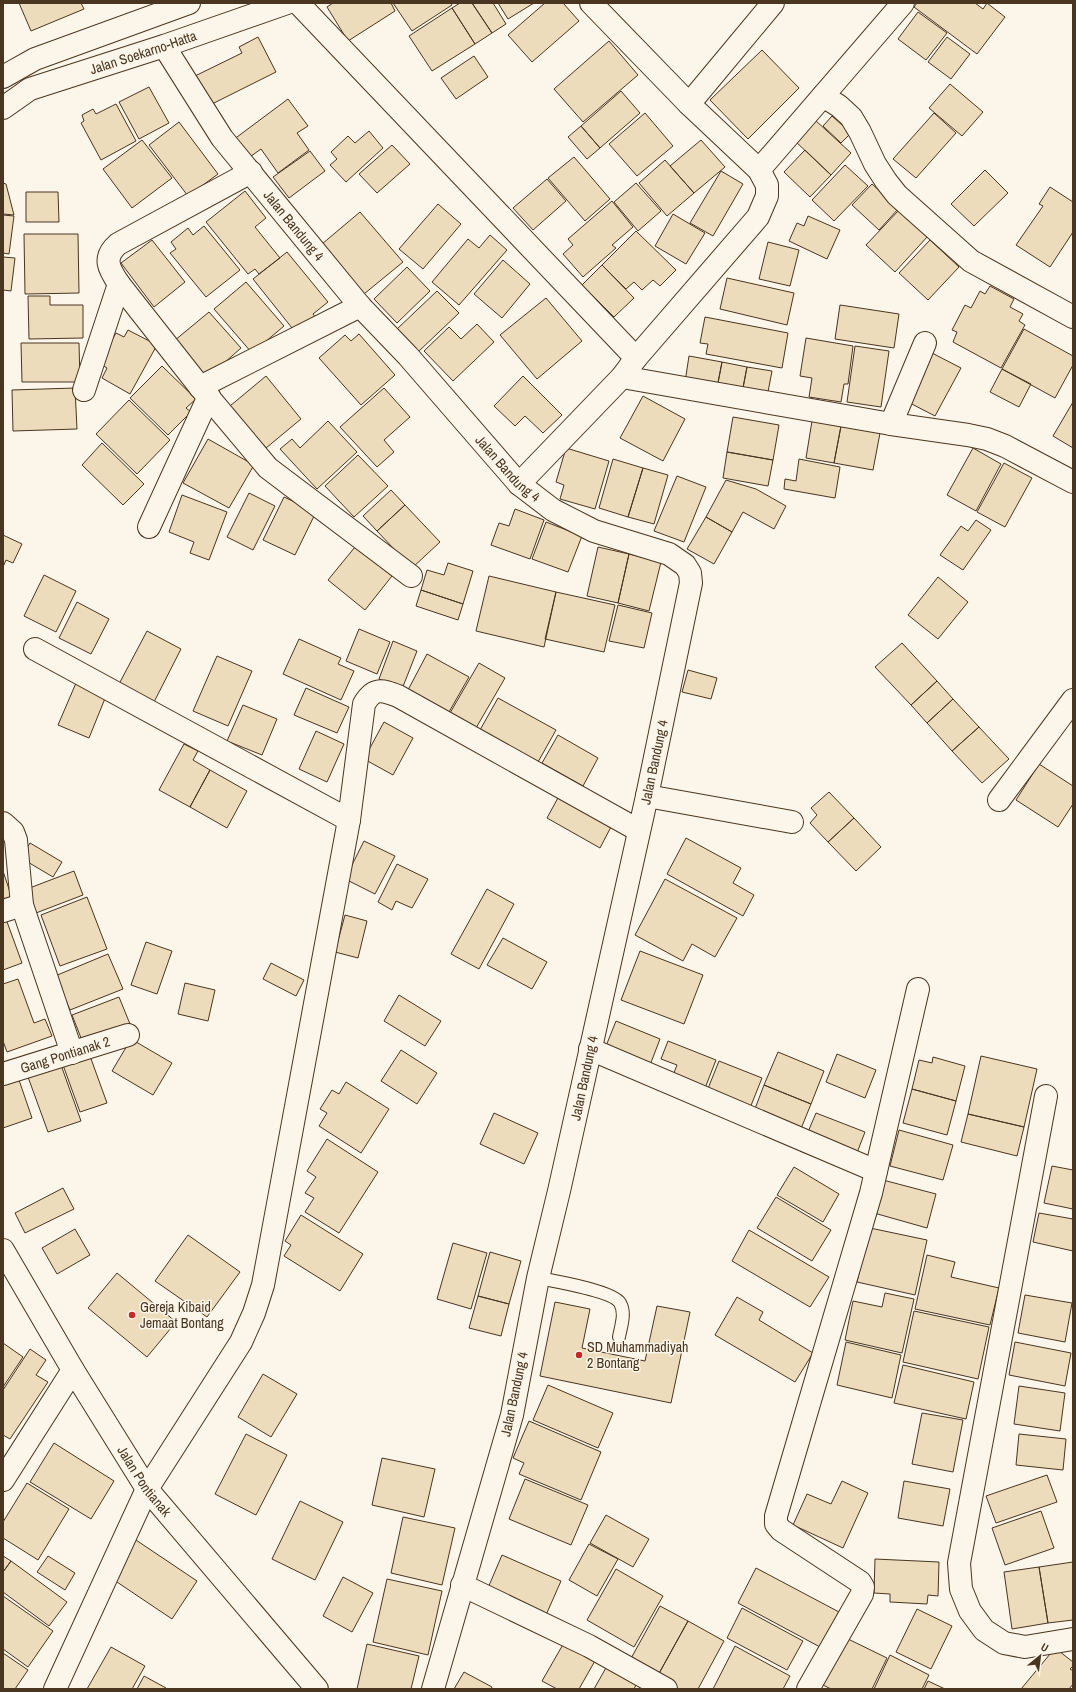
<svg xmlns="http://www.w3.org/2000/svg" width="1076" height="1692" viewBox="0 0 1076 1692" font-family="'Archivo Narrow',sans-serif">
<rect width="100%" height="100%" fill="#fbf6e9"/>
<path fill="#ecdcbc" stroke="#4a3520" d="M19,3H81L84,9L31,31Z
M333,3H391L395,11L348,41L327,7Z
M393,3H451L452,5L412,31Z
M460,3H472L492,33L475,44L452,8Z
M472,3H493L506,24L492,33Z
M498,3H534L508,19Z
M545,3H563L579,21L532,62L508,35Z
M917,3H975L983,9L987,3L1005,17L977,54L914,7Z
M452,8L475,44L432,71L409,36Z
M918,12L947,33L926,60L898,39Z
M258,37L276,72L210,105L195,76L242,53L239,47Z
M947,37L970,54L951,79L928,62Z
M609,41L638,75L583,122L554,89Z
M762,50L799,88L748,139L710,100Z
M474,56L488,77L456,99L441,78Z
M950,84L983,112L962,136L929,108Z
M149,87L169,123L139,139L119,102Z
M621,91L640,113L600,148L581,126Z
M288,99L308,126L297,133L309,150L278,173L261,149L247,159L233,140Z
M116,104L136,141L101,160L81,123L84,121L82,115L93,109L96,114Z
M645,113L673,146L637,176L609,144Z
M934,113L956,133L916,178L893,159Z
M832,116L851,133L841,143L823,126Z
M815,120L851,153L831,175L795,141Z
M179,122L218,174L188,196L149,145Z
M581,126L600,148L587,159L568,137Z
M369,131L383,148L346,182L330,165L337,159L331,152L348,136L355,143Z
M142,140L172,178L132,208L103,169Z
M701,140L725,167L694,193L670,166Z
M392,145L410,164L377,193L359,174Z
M805,150L831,175L810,197L784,172Z
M310,151L325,171L289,198L273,177Z
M574,157L610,199L585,221L548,178Z
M665,160L694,193L667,216L639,183Z
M845,165L868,186L834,221L812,200Z
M985,170L1008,193L974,226L951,204Z
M721,171L743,184L713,236L690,223Z
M547,179L566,201L533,230L513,208Z
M3,183L6,184L14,215L3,214Z
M636,183L661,211L638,231L614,202Z
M872,184L899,208L879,230L852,205Z
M1050,187L1073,202V232L1050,267L1016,245L1043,206L1039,204Z
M245,191L266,218L255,227L280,258L259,274L255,269L248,274L206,222Z
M26,192H58L59,222H26Z
M612,201L633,227L612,245L616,248L583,277L563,254L573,245L568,239Z
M438,204L461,224L423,269L399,249Z
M900,209L928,236L895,272L866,245Z
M360,212L403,262L364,294L322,244Z
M673,214L705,233L686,264L655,246Z
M3,215L14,216L9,254L3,253Z
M808,216L840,230L827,259L789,241L797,223L804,226Z
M204,226L240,270L206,297L170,253L176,249L171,242L188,228L193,235Z
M636,231L676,270L660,286L653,280L642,290L634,282L626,289L602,265Z
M24,234H78L79,293L25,294Z
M490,235L507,250L459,305L432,282L468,239L479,248Z
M152,240L185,282L154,307L121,263Z
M930,240L959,267L928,300L899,273Z
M768,242L799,250L790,286L759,279Z
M287,252L328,302L313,314L316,318L296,333L253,279Z
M3,257L15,258L11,291L3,290Z
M503,260L530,284L502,318L474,294Z
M602,265L634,298L614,317L582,285Z
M407,267L430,291L397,323L374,299Z
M727,278L794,293L787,325L720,309Z
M246,282L284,326L252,353L214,309Z
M990,286L1014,299L1010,307L1023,314L1019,321L1025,325L1001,368L953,342L957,332L952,330L965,305L971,308L980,291L985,294Z
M437,291L459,313L418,352L396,330Z
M28,296H50V305H83V338L29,339Z
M546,298L582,341L537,379L500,335Z
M840,305L899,314L894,348L835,339Z
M209,312L241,348L207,378L174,341Z
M705,317L788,333L782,368L706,354L708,344L700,343Z
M477,324L494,342L453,381L424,351L449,327L461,339Z
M1024,329L1073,356V365L1055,398L1002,369Z
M128,330L157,345L130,394L102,378L107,368L99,363L116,333L124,337Z
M359,334L395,375L361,405L319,358L345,335L351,341Z
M806,338L853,346L848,384H844L841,402L809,397L812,378L800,376Z
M21,343H79L80,382H22Z
M855,346L889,351L881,407L847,402Z
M932,353L961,368L935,416L906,401Z
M689,356L722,362L717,388L685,382Z
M722,362L747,367L742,393L717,388Z
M162,366L196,399L186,408L191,412L168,435L130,398Z
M747,367L772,371L767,397L742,393Z
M1002,369L1031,384L1019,407L990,392Z
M266,376L301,419L266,448L230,406Z
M523,376L562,415L543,433L525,416L515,426L494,406Z
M75,388L77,429L13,431L12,390Z
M384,388L410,417L384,440L394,452L377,467L340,427Z
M643,396L685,419L663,461L620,438Z
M129,400L170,440L137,474L96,434Z
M1073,402V448L1053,436Z
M733,417L779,425L773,460L727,452Z
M328,421L357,452L317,489L280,449L292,439L300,448Z
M812,421L841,426L834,463L806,458Z
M841,426L880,433L873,470L834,463Z
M208,439L254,465L229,508L183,483Z
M102,443L144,484L123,505L82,465Z
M566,448L609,461L595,509L560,499L564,485L556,482Z
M973,448L1001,464L976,511L947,495Z
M727,452L773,460L768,486L723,478Z
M358,455L388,486L354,517L325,486Z
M613,459L643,468L628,517L599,508Z
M799,459L840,467L835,498L784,489L785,479L796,481Z
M1004,463L1032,478L1005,527L977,512Z
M643,468L668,475L654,524L628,517Z
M677,476L706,487L684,542L654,531Z
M726,480L756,489L786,506L774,529L743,512L732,532L706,517Z
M391,490L405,505L377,531L363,516Z
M249,493L275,506L253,550L227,537Z
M182,495L227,512L209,560L190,553L194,542L169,532Z
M284,497L316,512L295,555L263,540Z
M405,505L440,542L412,568L377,531Z
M515,509L544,520L530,559L491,545L499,523L509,526Z
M706,517L732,532L714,564L687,549Z
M976,520L991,530L963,570L940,555L961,526L968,531Z
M546,522L582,536L568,572L532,559Z
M3,535L22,544L13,563L6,560L3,567Z
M355,547L392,576L365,610L328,580Z
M598,547L629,554L618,603L587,596Z
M629,554L661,562L649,611L618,603Z
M448,563L473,571L463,604L421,590L427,570L444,575Z
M44,575L76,591L56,632L24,616Z
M489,576L556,592L544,647L476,631Z
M938,577L968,602L938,639L908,615Z
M421,590L463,604L458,620L416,606Z
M556,592L615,605L604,652L545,639Z
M77,602L109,619L91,654L59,638Z
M618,605L652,613L644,648L609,641Z
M359,629L390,642L377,674L346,661Z
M147,631L181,649L154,702L119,684Z
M299,639L341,658L338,664L354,671L341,700L283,674Z
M393,641L417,651L402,689L379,679Z
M902,643L937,681L911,705L875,667Z
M427,654L469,677L449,712L408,690Z
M217,656L252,671L228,726L193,711Z
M479,663L505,678L476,728L450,713Z
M688,670L717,678L711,699L682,692Z
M937,681L953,699L927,723L911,705Z
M76,683L106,696L89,738L58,725Z
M306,688L349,707L337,733L294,715Z
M498,698L556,730L538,762L480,730Z
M953,699L979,727L952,751L927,723Z
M243,705L277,719L262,755L227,741Z
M384,722L413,738L393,775L364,759Z
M979,727L1009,759L982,783L952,751Z
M316,731L344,744L327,782L299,769Z
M558,735L598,758L583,786L542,763Z
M184,744L198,751L193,760L210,770L190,807L159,790Z
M1039,764L1073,786V804L1058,827L1016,800Z
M210,770L247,791L227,828L190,807Z
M829,792L854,818L828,842L810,823L817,815L811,808Z
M559,796L612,825L600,848L547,818Z
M854,818L881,847L856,871L828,842Z
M686,838L741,868L733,883L754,895L743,916L667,874Z
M364,841L395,856L375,894L345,879Z
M30,843L62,862L53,877L21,858Z
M397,864L428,879L412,908L396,901L392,910L378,902Z
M3,871L12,898L3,901Z
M74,871L83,895L36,913L27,889Z
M665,879L737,918L715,957L692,944L683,961L635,935Z
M487,889L514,904L479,969L451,954Z
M87,897L107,949L60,966L41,915Z
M345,915L367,921L358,958L335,952Z
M6,919L22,963L3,970V920Z
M503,938L547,962L532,989L487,965Z
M146,942L172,951L157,994L131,985Z
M640,951L703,975L684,1024L621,1000Z
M108,954L123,989L70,1010L55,976Z
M271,963L304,980L296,996L263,979Z
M18,979L34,1023L45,1019L52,1036L7,1052L3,1041V984Z
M185,983L215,990L208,1021L178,1014Z
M399,995L441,1021L425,1046L384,1021Z
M119,997L130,1024L83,1043L72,1015Z
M616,1021L660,1039L647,1073L602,1056Z
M131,1039L172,1063L153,1095L112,1071Z
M668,1041L716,1060L700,1101L668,1088L677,1065L661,1059Z
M401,1050L437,1073L417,1104L381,1081Z
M778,1052L824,1071L811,1104L764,1085Z
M837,1054L876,1070L865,1098L826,1082Z
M90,1056L107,1103L80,1112L63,1065Z
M981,1056L1037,1069L1024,1127L968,1114Z
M933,1057L965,1066L956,1101L912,1089L919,1060L932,1063Z
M719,1061L762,1078L746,1118L703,1101Z
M61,1065L81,1121L48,1132L28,1077Z
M19,1080L32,1118L3,1128V1086Z
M346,1082L389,1109L361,1153L319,1126L327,1113L320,1109L332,1090L339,1094Z
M764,1085L811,1104L796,1141L750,1122Z
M912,1089L956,1101L947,1135L903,1123Z
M494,1113L538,1133L524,1164L480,1144Z
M816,1113L865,1132L850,1171L800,1151Z
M968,1114L1024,1127L1017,1156L961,1142Z
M899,1130L953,1145L943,1180L890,1166Z
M327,1139L378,1172L339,1233L305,1212L314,1198L305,1193L316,1177L307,1171Z
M1052,1166L1073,1170V1209L1044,1203Z
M794,1167L839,1194L823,1222L777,1195Z
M883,1180L936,1194L927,1228L874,1213Z
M63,1188L74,1209L25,1233L15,1213Z
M776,1197L831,1230L812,1261L757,1228Z
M1039,1213L1073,1219V1251L1033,1242Z
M301,1215L363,1254L340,1291L284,1256L291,1245L285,1241Z
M870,1228L927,1240L915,1295L857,1282Z
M75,1229L90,1255L57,1274L42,1248Z
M749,1230L829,1277L810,1307L732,1261Z
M188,1235L240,1272L207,1317L155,1281Z
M453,1243L487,1253L471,1309L437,1299Z
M490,1252L521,1261L509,1304L478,1296Z
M927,1255L955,1262L951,1277L999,1288L990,1325L915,1309Z
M117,1273L176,1322L147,1357L88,1308Z
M885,1293L914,1299L902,1353L845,1340L853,1301L882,1307Z
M1025,1295L1072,1303L1065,1342L1018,1333Z
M478,1296L509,1304L501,1336L469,1328Z
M737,1297L763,1312L759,1320L813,1353L795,1382L715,1335Z
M555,1302L590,1309L582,1348L645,1361L657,1306L690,1312L671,1403L540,1376Z
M914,1311L989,1327L978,1379L903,1362Z
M846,1342L901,1355L892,1398L837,1385Z
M1015,1342L1071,1353L1065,1386L1009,1375Z
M3,1343L23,1357L3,1387Z
M30,1349L46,1360L36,1375L48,1382L10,1439L3,1435V1390Z
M903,1365L974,1382L966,1419L894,1403Z
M263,1374L297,1394L271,1437L238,1417Z
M548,1385L613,1413L598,1448L533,1420Z
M1019,1386L1065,1393L1060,1431L1014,1424Z
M922,1413L963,1420L953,1472L912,1464Z
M529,1421L601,1452L581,1500L519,1474L524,1463L513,1458Z
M246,1434L287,1455L256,1515L215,1494Z
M1019,1434L1066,1439L1063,1470L1016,1465Z
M54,1443L114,1481L91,1519L30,1482Z
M382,1458L435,1469L424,1517L372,1505Z
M1047,1475L1057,1502L996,1523L986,1496Z
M525,1479L588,1505L571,1545L509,1519Z
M842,1481L868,1493L843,1548L793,1525L807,1494L831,1504Z
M904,1481L950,1489L943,1526L898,1518Z
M27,1483L69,1509L38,1560L3,1538V1522Z
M300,1501L343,1522L315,1580L272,1559Z
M1041,1511L1054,1548L1005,1565L992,1528Z
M606,1515L649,1539L633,1567L590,1543Z
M403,1517L455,1528L442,1585L391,1573Z
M133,1538L197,1581L172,1619L108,1576Z
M589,1544L618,1559L597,1596L569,1580Z
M502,1555L561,1581L546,1615L488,1588Z
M3,1556L11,1561L3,1572Z
M48,1556L75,1573L65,1590L37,1572Z
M875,1559L939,1562L938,1596L928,1595L927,1604L890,1602V1594L874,1593Z
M11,1561L67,1602L49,1626L3,1592V1572Z
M1073,1562V1620L1048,1623L1039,1567Z
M1039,1567L1048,1623L1012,1629L1004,1572Z
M756,1568L839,1612L820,1647L738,1603Z
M616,1569L663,1596L634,1647L587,1620Z
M343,1577L373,1593L352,1632L323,1616Z
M387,1579L442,1591L428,1655L373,1642Z
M3,1596L53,1631L28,1667L3,1649Z
M660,1606L688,1621L657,1677L629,1662Z
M742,1608L803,1641L787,1670L727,1638Z
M917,1609L952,1626L931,1669L896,1652Z
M688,1621L724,1641L698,1689H678L657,1677Z
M844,1637L887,1658L872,1689H831L821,1684Z
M565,1641L596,1659L579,1689H557L542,1681Z
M367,1644L419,1656L411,1689H357Z
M735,1646L790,1676L783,1689H713Z
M111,1647L145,1666L132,1689H87Z
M1055,1648L1073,1662V1666L1070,1669L1073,1671V1684L1069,1689H1021Z
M3,1653L28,1670L15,1689H3Z
M890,1655L929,1675L922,1689H874Z
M607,1666L637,1683L634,1689H594Z
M464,1672L492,1687L491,1689H454Z
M144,1676L166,1688V1689H137Z
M928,1681L945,1689H924Z"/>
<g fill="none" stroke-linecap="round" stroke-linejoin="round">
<defs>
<path id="service" d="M538,1278C554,1281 613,1291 620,1303C626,1313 621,1326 619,1337"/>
<g id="minor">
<path d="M298,3L636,358"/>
<path id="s1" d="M164,46L222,138L360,306L408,356L519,484L553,510L594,531L669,554L685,565L690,573L691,583L647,796L559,1191L538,1278L512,1415L433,1689"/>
<path d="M823,96L839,106L851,117L860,132L875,164L886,181L897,195L971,261L1073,317"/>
<path d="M689,104L773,3"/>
<path d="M759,170L903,3"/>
<path d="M251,172L118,244C102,258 109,269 119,284L200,387L268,468L411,576"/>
<path d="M622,377L891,424L968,435L987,439L1005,446L1073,482"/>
<path d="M200,387L360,306"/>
<path d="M84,390L119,284"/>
<path d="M891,424L925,343"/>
<path d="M519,484L622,377L636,358L758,217L767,196V185L759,170L689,104L591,3"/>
<path d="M149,527L209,396"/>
<path d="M35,649L349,820"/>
<path d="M647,796L792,822"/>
<path d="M999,800L1073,700"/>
<path d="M3,823L13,832L16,840L22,905L72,1053"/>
<path d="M3,911L22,905"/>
<path d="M590,1049L876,1171"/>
<path id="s2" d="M3,1074L128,1035"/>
<path d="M1046,1096L959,1563L961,1589L970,1611L984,1630L1004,1643L1025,1647L1073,1639"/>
<path id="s3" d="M3,1250L73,1370L147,1489L317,1689"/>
<path d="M3,1480L73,1370"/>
<path d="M462,1585L589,1646L666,1689"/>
<path d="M55,1689L147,1489L241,1342L254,1313L263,1285L349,820L364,704C374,687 382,690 398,696L638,830"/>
<path d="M808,1689L862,1594L863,1587L860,1582L781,1530L776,1524V1516L871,1193L918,989"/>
</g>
<g id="secondary">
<path d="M3,77L35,59L189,3"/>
<path id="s4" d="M3,108L30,89L164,46L287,3"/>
</g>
</defs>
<use href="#service" stroke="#4a3520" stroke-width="14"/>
<use href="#minor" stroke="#4a3520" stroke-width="24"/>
<use href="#secondary" stroke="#4a3520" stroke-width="24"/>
<use href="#service" stroke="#fbf6e9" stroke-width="12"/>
<use href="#minor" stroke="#fbf6e9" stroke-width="22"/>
<use href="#secondary" stroke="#fbf6e9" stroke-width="22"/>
</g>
<g fill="#c62828" stroke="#fbf6e9" stroke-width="1.5">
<circle cx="132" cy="1315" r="4"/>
<circle cx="579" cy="1355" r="4"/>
</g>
<g text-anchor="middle" stroke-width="3" stroke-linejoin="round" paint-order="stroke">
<g font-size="14" fill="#4a3520" stroke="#fbf6e9">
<text dy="5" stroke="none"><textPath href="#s4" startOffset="152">Jalan Soekarno-Hatta</textPath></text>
<text dy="5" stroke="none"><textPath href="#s1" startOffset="222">Jalan Bandung 4</textPath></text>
<text dy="5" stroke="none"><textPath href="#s1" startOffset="546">Jalan Bandung 4</textPath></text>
<text transform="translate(654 762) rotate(-78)" y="5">Jalan Bandung 4</text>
<text dy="5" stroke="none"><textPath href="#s2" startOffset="65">Gang Pontianak 2</textPath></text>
<text transform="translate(584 1078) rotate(-78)" y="5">Jalan Bandung 4</text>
<text transform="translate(514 1394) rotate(-78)" y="5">Jalan Bandung 4</text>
<text dy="5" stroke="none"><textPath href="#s3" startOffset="271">Jalan Pontianak</textPath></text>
</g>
<g font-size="14" fill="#4a3520" stroke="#fbf6e9" text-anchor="start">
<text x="140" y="1312">Gereja Kibaid<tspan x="140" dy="16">Jemaat Bontang</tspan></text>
<text x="587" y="1352">SD Muhammadiyah<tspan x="587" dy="16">2 Bontang</tspan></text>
</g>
</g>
<rect width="1076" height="1692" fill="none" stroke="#4a3520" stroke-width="8"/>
<g transform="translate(1040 1656) rotate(29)" stroke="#fbf6e9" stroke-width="3" paint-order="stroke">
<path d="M0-3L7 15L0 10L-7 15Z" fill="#4a3520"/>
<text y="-6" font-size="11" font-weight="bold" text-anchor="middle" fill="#4a3520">U</text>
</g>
</svg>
